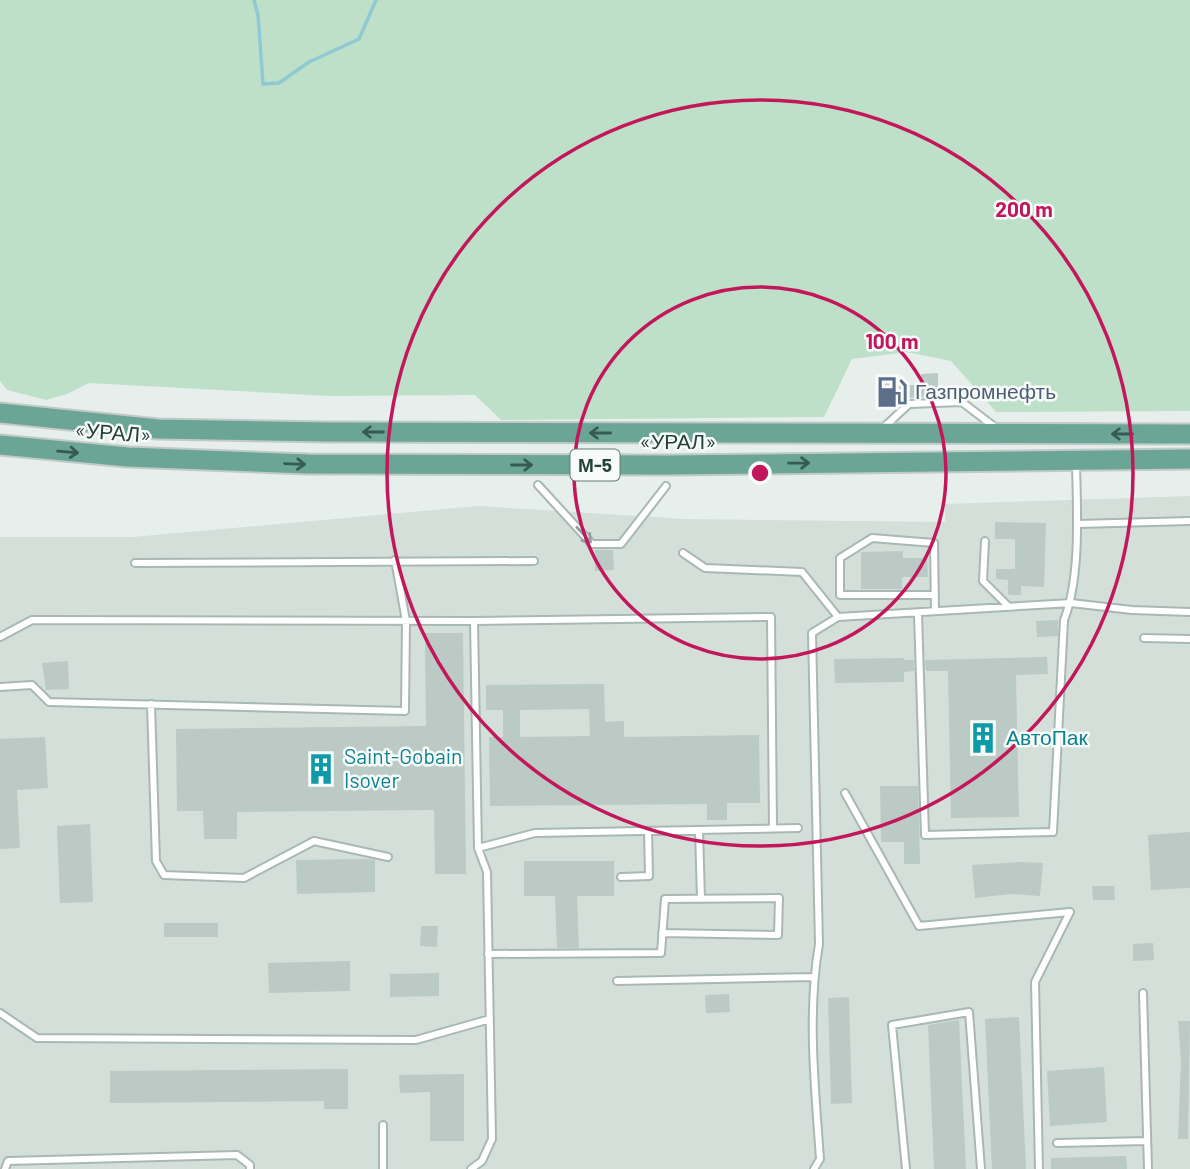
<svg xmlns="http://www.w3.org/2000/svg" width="1190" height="1169" viewBox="0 0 1190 1169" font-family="Barlow,sans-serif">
<rect width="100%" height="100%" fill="#e6efeb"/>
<path fill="#d4dfda" d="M1190,496V1169H0V537H133L478,506L685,519L945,522V504Z"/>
<path fill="#bfe0c8" d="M0,0H1190V411L996,412L951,361L907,352L852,359L824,417L501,420L475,395L330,396L89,383L67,394L46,400L7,390L0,381Z"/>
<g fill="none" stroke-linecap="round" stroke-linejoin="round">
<path stroke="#8ec9d4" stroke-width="3.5" d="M254,0L258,15L263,84L279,83L309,62L359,39L376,0"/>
</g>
<path fill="#bbcac4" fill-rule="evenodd" d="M938,373V397L898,398V403H884V379H898V385H921V374Z
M995,522L1046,523L1044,587L1021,586V595H1008V580L996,579V569H1015V539H995Z
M595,550H613L614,570L595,571Z
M903,551V558H927L928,577H902V589H861V552Z
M1058,620V636L1037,637L1036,621Z
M425,633H463L466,874H435L434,810L237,812V839H204L203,811H177L176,729L426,726Z
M1047,657L1048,674L1016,675L1019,817L951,818L948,671H926L925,660Z
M904,658V660H914V671L904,672V682L835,683L834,659Z
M68,661L69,689L46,690L42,663Z
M604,684L605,722L624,721V737L759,735L760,803H727V820H707V804L490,806L489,737H503V710H486V685ZM589,709L590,736L520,737V710Z
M45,737L48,788L17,790L20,848L0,849V739Z
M880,786H918L920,864H904V842H881Z
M90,824L93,902L60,903L57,826Z
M1190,832V888L1151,890L1148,835Z
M370,859L375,860V892L297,894L296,860Z
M524,861H614V896H577L579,948H557L555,896H524Z
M1021,862L1043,863L1040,896L1011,894L975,898L972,865Z
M1092,886H1114L1115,900H1093Z
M164,923H218V937H164Z
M421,926H438L437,947L420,946Z
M1153,943L1154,960L1133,961V944Z
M350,961V991L269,993L268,963Z
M439,973V996L390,997V974Z
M729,994L730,1012L706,1013L705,995Z
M849,997L852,1103L831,1104L828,998Z
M1019,1017L1026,1169H992L985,1019Z
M959,1020L966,1169H934L928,1025Z
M1178,1021H1190L1188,1139H1178L1181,1061Z
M1104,1067L1107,1122L1050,1126L1047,1071Z
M348,1069V1109H324V1101L110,1103V1071Z
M464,1074V1141H430V1092L400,1093L399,1075Z
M1126,1156L1127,1169H1051V1158Z"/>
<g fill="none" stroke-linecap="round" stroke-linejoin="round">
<defs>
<path id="lane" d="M882,429L909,404L962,402L996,428
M538,485L592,544H621L666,486
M1077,524L1190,521
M985,541L983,581L1009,607
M683,553L705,568L802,572L838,617
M135,563L534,561
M935,595H840V558L872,538L934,543L935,611
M918,614L925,835L1053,832L1064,620C1081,577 1077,510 1076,464
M0,637L32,620L474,621
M1144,638L1190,639
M0,687L32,685L49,702L405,711L406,621L395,560
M151,704L156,861L164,875L244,878L314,841L388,857
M845,793L919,926L1070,912L1035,982L1039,1169
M699,830L701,899
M478,848L535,833L798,828
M621,877L649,876L648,831
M488,954L661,953L665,899L779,898L778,935L662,933
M617,981L813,977
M1143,993L1148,1169
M0,1013L37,1038L416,1040L490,1019
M383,1125V1169
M1057,1143L1147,1141
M5,1169L8,1161L237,1155L250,1165V1169
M471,1169L482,1161L492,1139L487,872L478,848L474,621L771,617L773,828
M814,1169L820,1159C815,1088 807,1014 819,944L812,633L838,617L1071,603L1132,610L1190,612
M906,1169L892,1025L969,1012L981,1169"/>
<path id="primary" d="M0,413L158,429L328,432L1190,434
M0,445L128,457L308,464L667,465L1190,459"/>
</defs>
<use href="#lane" stroke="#a8b8b2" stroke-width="10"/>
<use href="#primary" stroke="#c2cac8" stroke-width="23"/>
<use href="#lane" stroke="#fff" stroke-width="6"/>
<use href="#primary" stroke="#6aa596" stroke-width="19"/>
</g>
<defs><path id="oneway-shaft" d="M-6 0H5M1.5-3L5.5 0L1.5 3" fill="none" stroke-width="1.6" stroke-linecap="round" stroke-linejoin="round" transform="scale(1.75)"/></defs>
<g stroke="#365b51">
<use href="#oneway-shaft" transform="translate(373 432) rotate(-180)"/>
<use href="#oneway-shaft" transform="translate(600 433) rotate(-180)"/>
<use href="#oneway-shaft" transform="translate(1122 434) rotate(-180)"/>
<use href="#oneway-shaft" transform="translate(68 452) rotate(5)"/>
<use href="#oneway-shaft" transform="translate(799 463) rotate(-1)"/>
<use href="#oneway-shaft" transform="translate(295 464) rotate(2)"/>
<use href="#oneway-shaft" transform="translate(522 465)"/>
</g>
<use stroke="#92a09c" href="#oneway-shaft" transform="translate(584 535) rotate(47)"/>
<g fill="none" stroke="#c2185b" stroke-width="3.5">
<circle cx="760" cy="473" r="186"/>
<circle cx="760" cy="473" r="373"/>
</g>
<defs>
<symbol id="fuel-bare" viewBox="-9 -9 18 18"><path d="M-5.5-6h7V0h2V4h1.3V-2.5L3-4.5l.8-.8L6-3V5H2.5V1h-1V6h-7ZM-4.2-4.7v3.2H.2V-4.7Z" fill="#5c6f8a" stroke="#f7fbf9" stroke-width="2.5" paint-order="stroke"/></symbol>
<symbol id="building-bare" viewBox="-9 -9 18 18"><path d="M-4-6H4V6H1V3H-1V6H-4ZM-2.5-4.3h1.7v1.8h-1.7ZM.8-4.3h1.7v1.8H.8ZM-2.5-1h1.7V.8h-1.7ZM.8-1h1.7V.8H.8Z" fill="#0f9aa8" stroke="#f7fbf9" stroke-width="2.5" paint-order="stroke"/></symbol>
</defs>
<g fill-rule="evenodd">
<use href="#fuel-bare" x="870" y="370" width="44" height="44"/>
<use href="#building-bare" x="961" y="716" width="44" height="44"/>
<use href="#building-bare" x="299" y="747" width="44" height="44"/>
</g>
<g text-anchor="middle" stroke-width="5" stroke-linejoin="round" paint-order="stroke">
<rect fill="#f7fbf9" stroke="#637a73" stroke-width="2" x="570.5" y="449.5" width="49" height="31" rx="5"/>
<g font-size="19" font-weight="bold" fill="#24423a">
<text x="595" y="472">М-5</text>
</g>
<g font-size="21" fill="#4e5e75" stroke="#f7fbf9" text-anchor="start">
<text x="915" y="399">Газпромнефть</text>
</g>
<g font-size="21" fill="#24423a" stroke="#f7fbf9">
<text transform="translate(113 433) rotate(4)" y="7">«УРАЛ»</text>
<text x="678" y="449">«УРАЛ»</text>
</g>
<g font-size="21" fill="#0d838f" stroke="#f7fbf9" text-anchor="start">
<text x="1006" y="745">АвтоПак</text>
<text x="344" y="764">Saint-Gobain<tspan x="344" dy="24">Isover</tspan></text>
</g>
</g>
<circle cx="760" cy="473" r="10" fill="#c2185b" stroke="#f7fbf9" stroke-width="3.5"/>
<g font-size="21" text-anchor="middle" font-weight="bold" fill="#c2185b" stroke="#f7fbf9" stroke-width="5" stroke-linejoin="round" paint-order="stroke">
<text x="1024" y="217">200 m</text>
<text x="892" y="349">100 m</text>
</g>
</svg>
